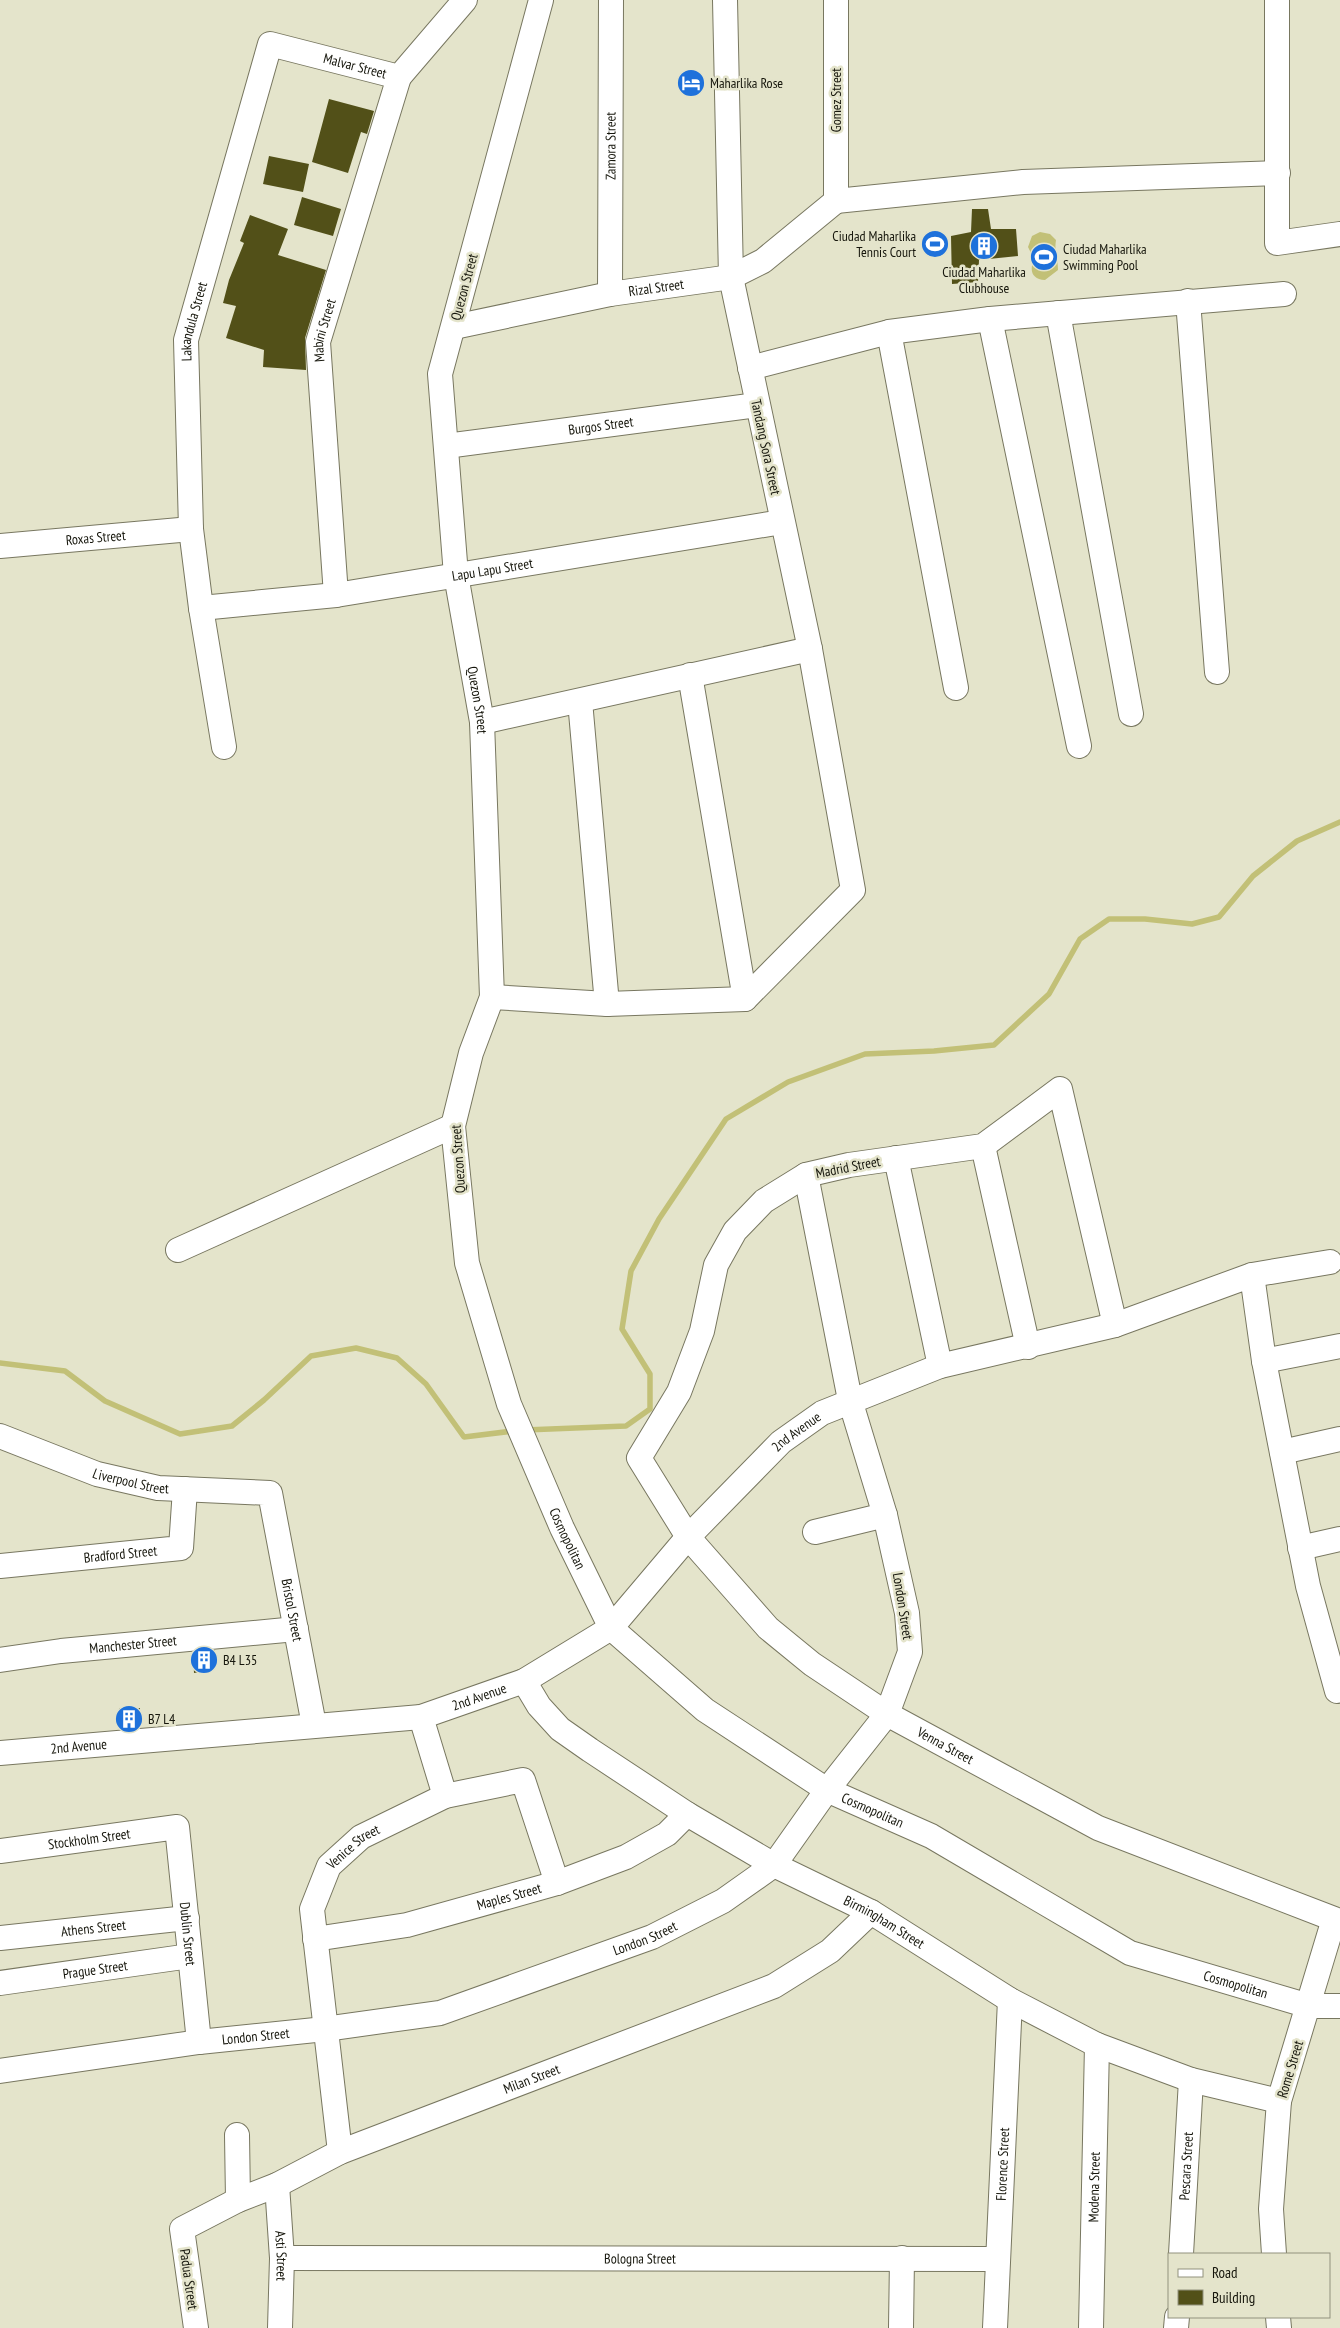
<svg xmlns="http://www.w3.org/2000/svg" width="1340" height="2328" viewBox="0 0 1340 2328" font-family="'PT Sans Narrow',sans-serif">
<rect width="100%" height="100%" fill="#e4e4cb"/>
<path fill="#c2c077" d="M1040,232L1050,234L1056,240C1054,252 1058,258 1058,270L1045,280C1032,279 1029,271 1034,259L1028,247L1032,236Z"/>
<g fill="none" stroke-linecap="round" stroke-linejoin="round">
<path stroke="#c2c077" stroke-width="5.5" d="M0,1363L65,1371L105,1401L180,1434L232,1426L264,1400L311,1356L356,1348L397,1358L426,1384L464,1437L513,1431
M525,1430L626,1426L650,1409V1374L622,1329L631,1271L659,1219L726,1119L788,1082L865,1054L934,1051L994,1045L1049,994L1080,939L1109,919H1145L1192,924L1219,917L1253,876L1297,841L1340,822"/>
</g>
<path fill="#525018" d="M329,99L374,111L367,134L361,132L348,173L312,162Z
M269,156L309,164L303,192L263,184Z
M302,197L341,209L333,236L294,225Z
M972,209H988L991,229H1016L1018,256L979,260L978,282L952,284L951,236L971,232Z
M250,215L288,229L278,255L326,270L305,338L306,370L263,367L264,350L226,338L236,306L223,303L229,280L244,243L240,241Z
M215,1650V1669L194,1673L193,1652Z
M119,1708H140L139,1727L120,1729Z"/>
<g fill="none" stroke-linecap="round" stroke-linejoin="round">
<defs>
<g id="minor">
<path id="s1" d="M541,0L440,374L456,575L482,722L492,997L471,1053L453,1126L467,1263L509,1404L562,1528L611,1628L705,1710L827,1790L931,1836L1130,1953L1309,2006H1340"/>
<path d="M1277,0V243L1340,234"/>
<path d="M836,201L1023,182L1278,173"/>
<path d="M836,201V0"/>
<path id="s2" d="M610,294L611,0"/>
<path d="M1188,301L1217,672"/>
<path d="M1058,313L1131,714"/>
<path d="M990,319L1079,746"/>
<path id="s3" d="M454,327L610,294L731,277L763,261L836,201"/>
<path d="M889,332L956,688"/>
<path d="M750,368L889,332L990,319L1284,294"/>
<path id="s4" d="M446,446L757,405"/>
<path id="s5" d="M0,546L191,529"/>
<path id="s6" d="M336,595L318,342L399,77"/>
<path id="s7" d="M201,608L336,595L782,522"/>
<path d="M690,675L745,999"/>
<path d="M580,701L607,1004"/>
<path d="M482,722L810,649"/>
<path id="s8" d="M224,747L201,608L191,529L186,340L270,44L399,77L465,0"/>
<path d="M492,997L607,1004L745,999L853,890L810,649L731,277L725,0"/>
<path d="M983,1146L1028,1347"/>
<path d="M896,1158L940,1366"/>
<path d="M178,1250L453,1126"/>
<path d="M1252,1275L1330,1262"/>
<path id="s9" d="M1115,1325L1060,1089L983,1146L849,1165L806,1175L764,1201L735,1231L716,1265L702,1331L679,1392L639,1458L688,1537L768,1628L812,1664L887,1714L1098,1828L1334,1919L1279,2101L1271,2209L1274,2254"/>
<path d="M1264,1361L1340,1346"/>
<path id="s10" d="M0,1436L97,1474L158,1488L270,1493L314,1725"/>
<path d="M1282,1452L1340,1439"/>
<path d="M815,1532L885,1515"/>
<path d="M1300,1548L1340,1539"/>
<path id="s11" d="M0,1566L181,1548L185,1489"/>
<path id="s12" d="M0,1660L61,1651L296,1629"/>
<path id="s13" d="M524,1681L539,1706L560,1729L590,1750L687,1814L774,1865L871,1912L1010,2000L1097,2045L1191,2080L1279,2101"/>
<path d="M421,1717L445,1796"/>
<path id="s14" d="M0,1753L421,1717L524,1681L611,1628L688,1537L781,1442L822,1413L940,1366L1115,1325L1252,1275L1264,1361L1308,1586L1337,1691"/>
<path id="s15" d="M0,1851L177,1827L199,2042"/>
<path id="s16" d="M0,1938L187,1918"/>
<path id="s17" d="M315,1939L407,1925L557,1883L626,1857L667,1834L687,1814"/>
<path id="s18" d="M0,1983L190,1956"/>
<path id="s19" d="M0,2071L199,2042L325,2029L440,2013L652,1937L723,1901L774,1865L827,1790L887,1714L910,1652L907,1613L885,1515L850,1400L806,1175"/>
<path d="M237,2135L238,2200"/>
<path id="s20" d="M340,2152L312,1909L329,1866L361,1837L445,1796L523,1780L557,1883"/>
<path id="s21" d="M277,2185L282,2258L280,2328"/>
<path id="s22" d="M1181,2254L1191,2080"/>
<path id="s23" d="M282,2258L997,2259"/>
<path d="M1278,2317L1279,2328"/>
<path id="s24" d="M196,2328L182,2229L238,2200L277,2185L340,2152L774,1986L830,1951L871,1912"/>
<path d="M901,2328L902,2258"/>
<path id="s25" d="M995,2328L1010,2000"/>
<path id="s26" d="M1091,2328L1097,2045"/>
<path d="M1176,2328L1177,2317"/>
</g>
</defs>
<use href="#minor" stroke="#787760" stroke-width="26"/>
<use href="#minor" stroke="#fff" stroke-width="24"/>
</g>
<defs>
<symbol id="hotel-disc" viewBox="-11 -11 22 22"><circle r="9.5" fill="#1e71db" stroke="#e4e4cb"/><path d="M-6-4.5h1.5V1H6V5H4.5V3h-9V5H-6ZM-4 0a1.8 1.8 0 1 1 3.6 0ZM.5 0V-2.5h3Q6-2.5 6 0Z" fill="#fff"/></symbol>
<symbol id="stadium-disc" viewBox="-11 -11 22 22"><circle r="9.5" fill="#1e71db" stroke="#e4e4cb"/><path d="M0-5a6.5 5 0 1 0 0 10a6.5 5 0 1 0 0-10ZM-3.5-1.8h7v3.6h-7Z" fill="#fff"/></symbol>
<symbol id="building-disc" viewBox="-11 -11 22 22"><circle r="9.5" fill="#1e71db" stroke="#e4e4cb"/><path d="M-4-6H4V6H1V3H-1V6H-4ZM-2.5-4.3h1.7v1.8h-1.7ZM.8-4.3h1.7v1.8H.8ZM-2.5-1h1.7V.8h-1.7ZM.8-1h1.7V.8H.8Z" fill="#fff"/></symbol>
</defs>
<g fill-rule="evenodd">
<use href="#hotel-disc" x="675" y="67" width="32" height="32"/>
<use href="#stadium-disc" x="919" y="228" width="32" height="32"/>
<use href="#building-disc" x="968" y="230" width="32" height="32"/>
<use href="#stadium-disc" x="1028" y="241" width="32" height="32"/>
<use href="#building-disc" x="188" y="1644" width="32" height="32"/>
<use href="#building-disc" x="113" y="1703" width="32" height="32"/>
</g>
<g text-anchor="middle" stroke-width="5" stroke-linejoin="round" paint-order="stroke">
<g font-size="14" fill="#16160c" stroke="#e4e4cb">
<text dy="5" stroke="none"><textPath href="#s8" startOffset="805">Malvar Street</textPath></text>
<text transform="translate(836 100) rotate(-90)" y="5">Gomez Street</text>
<text dy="5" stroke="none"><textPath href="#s2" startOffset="148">Zamora Street</textPath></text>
<text transform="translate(464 287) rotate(-75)" y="5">Quezon Street</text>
<text dy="5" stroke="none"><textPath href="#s3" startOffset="206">Rizal Street</textPath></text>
<text dy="5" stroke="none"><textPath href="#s8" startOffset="429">Lakandula Street</textPath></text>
<text dy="5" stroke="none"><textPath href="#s6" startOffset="266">Mabini Street</textPath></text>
<text dy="5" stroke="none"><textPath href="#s4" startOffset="156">Burgos Street</textPath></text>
<text transform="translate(766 447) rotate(78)" y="5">Tandang Sora Street</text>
<text dy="5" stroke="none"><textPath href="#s5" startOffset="96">Roxas Street</textPath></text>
<text dy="5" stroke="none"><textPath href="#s7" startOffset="294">Lapu Lapu Street</textPath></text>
<text dy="5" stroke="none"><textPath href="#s1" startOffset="716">Quezon Street</textPath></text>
<text transform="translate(458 1159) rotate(-94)" y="5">Quezon Street</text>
<text transform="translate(848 1167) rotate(-11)" y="5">Madrid Street</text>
<text dy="5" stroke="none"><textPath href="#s14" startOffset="904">2nd Avenue</textPath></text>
<text dy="5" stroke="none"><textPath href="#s10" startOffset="139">Liverpool Street</textPath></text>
<text dy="5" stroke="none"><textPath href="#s1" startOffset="1580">Cosmopolitan</textPath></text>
<text dy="5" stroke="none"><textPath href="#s11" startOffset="121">Bradford Street</textPath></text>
<text transform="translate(903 1606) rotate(81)" y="5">London Street</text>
<text dy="5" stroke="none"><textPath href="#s10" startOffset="398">Bristol Street</textPath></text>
<text dy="5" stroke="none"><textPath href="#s12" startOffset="134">Manchester Street</textPath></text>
<text dy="5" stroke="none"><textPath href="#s14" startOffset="484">2nd Avenue</textPath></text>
<text dy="5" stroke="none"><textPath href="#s9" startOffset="1285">Venna Street</textPath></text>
<text dy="5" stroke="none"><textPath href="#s14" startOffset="79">2nd Avenue</textPath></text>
<text dy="5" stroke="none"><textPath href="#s1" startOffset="2000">Cosmopolitan</textPath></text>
<text dy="5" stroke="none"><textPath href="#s15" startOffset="90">Stockholm Street</textPath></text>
<text dy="5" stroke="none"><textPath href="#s20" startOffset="322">Venice Street</textPath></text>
<text dy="5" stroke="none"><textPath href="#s17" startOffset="199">Maples Street</textPath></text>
<text dy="5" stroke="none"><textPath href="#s13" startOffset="438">Birmingham Street</textPath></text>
<text dy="5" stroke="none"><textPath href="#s16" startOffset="94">Athens Street</textPath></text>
<text dy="5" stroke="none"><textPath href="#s15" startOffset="286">Dublin Street</textPath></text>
<text dy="5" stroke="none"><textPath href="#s19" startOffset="662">London Street</textPath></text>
<text dy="5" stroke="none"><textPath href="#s18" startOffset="96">Prague Street</textPath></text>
<text dy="5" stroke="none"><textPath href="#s1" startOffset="2405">Cosmopolitan</textPath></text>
<text dy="5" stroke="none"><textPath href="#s19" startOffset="258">London Street</textPath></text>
<text transform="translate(1290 2069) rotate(-73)" y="5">Rome Street</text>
<text dy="5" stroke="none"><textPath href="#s24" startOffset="481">Milan Street</textPath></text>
<text dy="5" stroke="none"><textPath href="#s25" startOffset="164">Florence Street</textPath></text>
<text dy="5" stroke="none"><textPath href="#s22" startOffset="88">Pescara Street</textPath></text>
<text dy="5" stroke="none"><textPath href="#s26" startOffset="141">Modena Street</textPath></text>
<text dy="5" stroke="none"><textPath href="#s21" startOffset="71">Asti Street</textPath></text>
<text dy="5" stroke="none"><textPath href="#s23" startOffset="358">Bologna Street</textPath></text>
<text transform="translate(189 2279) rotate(82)" y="5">Padua Street</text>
</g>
<g font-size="14" fill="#16160c" stroke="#e4e4cb" text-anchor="start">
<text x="710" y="88">Maharlika Rose</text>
<text x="916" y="241" text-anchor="end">Ciudad Maharlika<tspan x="916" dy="16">Tennis Court</tspan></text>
<text x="1063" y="254">Ciudad Maharlika<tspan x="1063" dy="16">Swimming Pool</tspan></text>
<text x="984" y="277" text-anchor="middle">Ciudad Maharlika<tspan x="984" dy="16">Clubhouse</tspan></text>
<text x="223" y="1665">B4 L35</text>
<text x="148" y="1724">B7 L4</text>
</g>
</g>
<rect x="1168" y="2253" width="162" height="65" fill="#e4e4cb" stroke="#92927f"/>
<rect x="1178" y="2269" width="25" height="8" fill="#ffffff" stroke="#92927f"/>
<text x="1212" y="2278" font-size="15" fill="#16160c">Road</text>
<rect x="1178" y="2290" width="25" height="15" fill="#525018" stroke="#92927f"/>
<text x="1212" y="2303" font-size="15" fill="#16160c">Building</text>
</svg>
